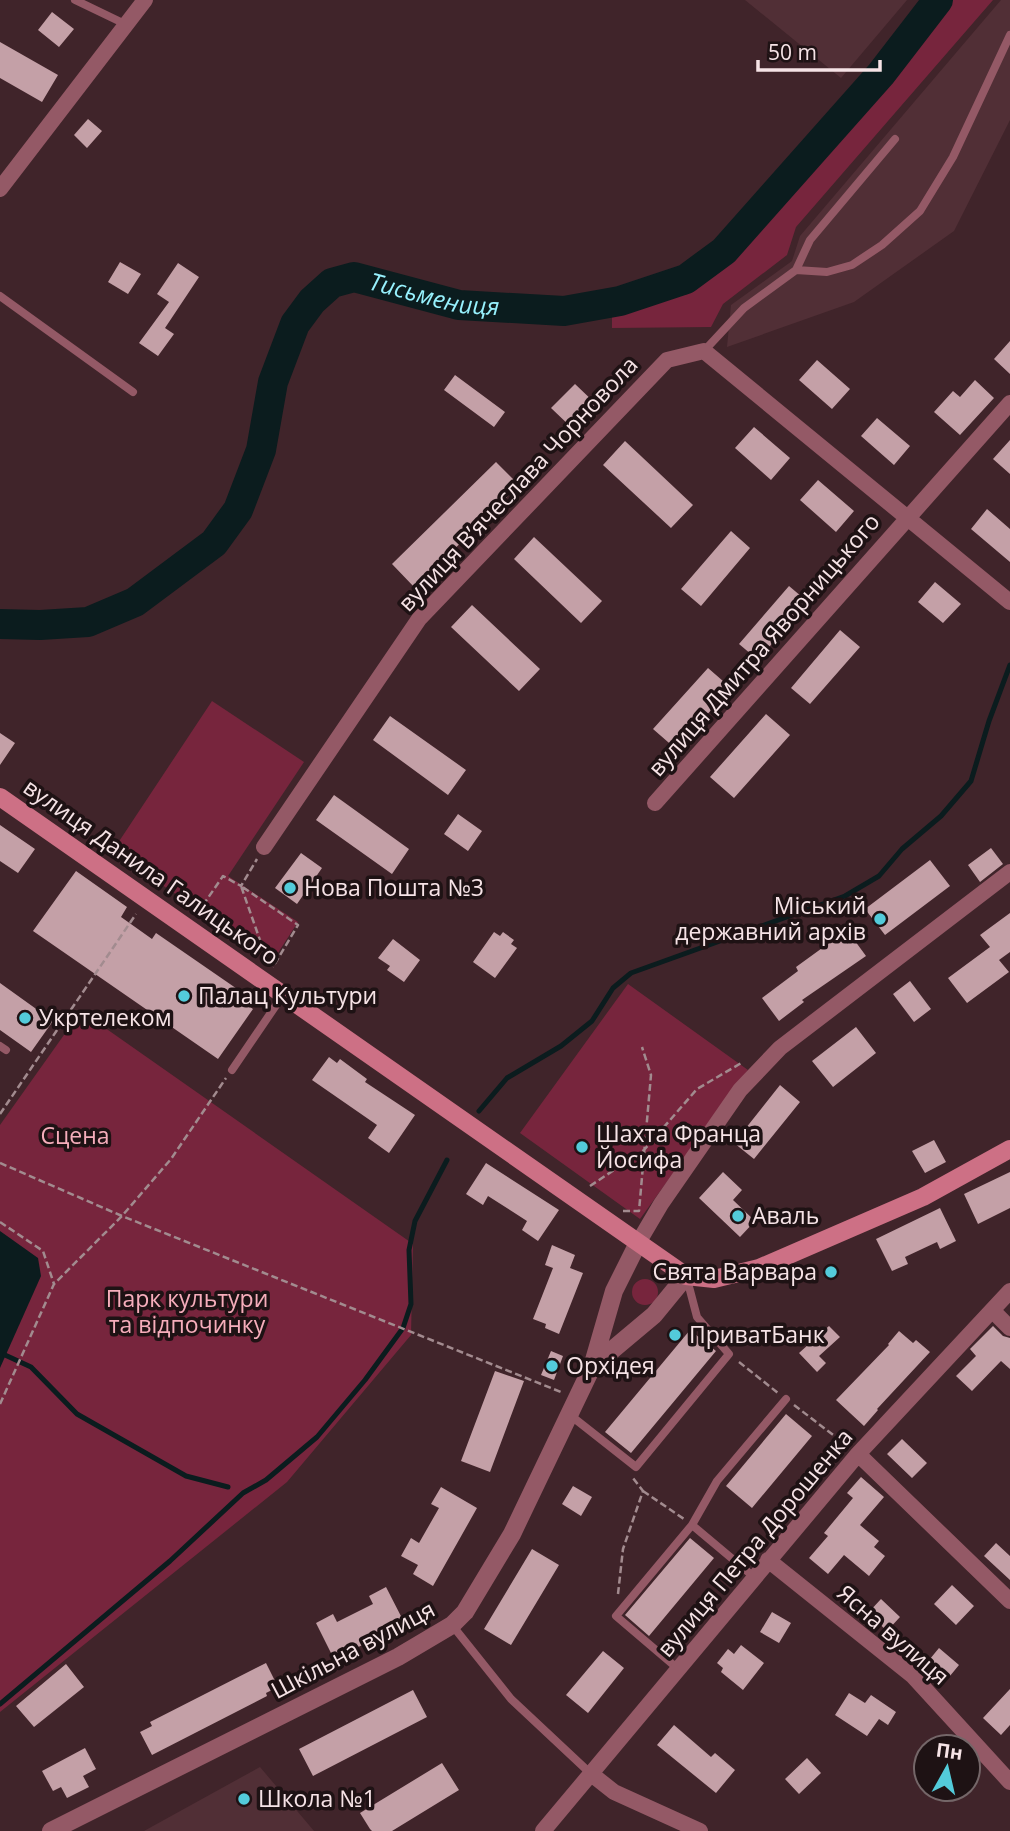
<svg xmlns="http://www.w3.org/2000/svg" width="1010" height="1831" viewBox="0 0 1010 1831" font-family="'Open Sans',sans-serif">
<rect width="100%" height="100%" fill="#40242a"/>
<path fill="#512f36" d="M745,0H907L841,78Z
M1001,0H1010V120L954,231L854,302L727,347L731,305L792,261L800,236Z
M260,1767L314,1831H144Z"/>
<path fill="#77253d" d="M952,0H993L796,227L787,255L723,304L711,327L612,328V312L688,294L733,261L890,83Z
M212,701L304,762L228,876L298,922L274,959L112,852Z
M628,984L748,1070L640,1219L520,1133Z
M81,1011L413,1244L411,1335L287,1482L0,1712V1125Z
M632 1292a13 13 0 1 1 26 0a13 13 0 1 1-26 0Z"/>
<path fill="#0b1c1e" d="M0,1231L38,1258L41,1276L0,1368Z"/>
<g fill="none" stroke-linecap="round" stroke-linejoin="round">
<path stroke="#0b1c1e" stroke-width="5" d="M479,1111L507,1078L561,1046L592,1021L613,988L631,973L845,896L879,876L902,849L941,816L971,781L989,721L1010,665
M5,1355L31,1367L77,1414L186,1476L228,1487
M0,1704L170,1561L243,1493L266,1480L317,1437L365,1380L403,1328L411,1304L409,1250L415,1221L447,1160"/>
<path stroke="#0b1c1e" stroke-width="30" id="s1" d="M0,624L40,625L88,622L135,602L214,543L238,510L261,450L273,382L295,324L312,301L332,283L354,277L459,305L564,311L620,301L686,279L724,251L881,74L938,0"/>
</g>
<path fill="#c4a0a7" d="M52,12L74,29L59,47L38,30Z
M0,42L58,75L42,102L0,78Z
M88,119L102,131L87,148L74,135Z
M120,262L141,274L128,294L108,282Z
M178,263L199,277L165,328L174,334L158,356L139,343L169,302L157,294Z
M1010,341V374L994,359Z
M817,360L850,389L832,409L799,380Z
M455,375L505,412L494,427L444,390Z
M975,380L994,398L960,435L934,412L953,391L960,397Z
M575,384L596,404L572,428L551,408Z
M877,418L910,446L894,465L861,436Z
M754,427L790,458L771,480L735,448Z
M1010,440V474L993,459Z
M625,441L693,505L671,528L603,465Z
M496,462L519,485L415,588L392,564Z
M818,480L854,511L836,532L800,500Z
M987,509L1010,529V562L971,529Z
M731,531L750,548L701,606L681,589Z
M534,537L602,601L581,623L514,559Z
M935,582L961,604L943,623L918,602Z
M789,586L808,602L758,660L739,644Z
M472,605L540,669L519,691L451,627Z
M840,630L860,647L810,704L791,688Z
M708,668L731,688L676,749L653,729Z
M766,714L790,735L734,798L710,777Z
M390,716L466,770L448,795L373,740Z
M0,733L15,743L0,765Z
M334,795L409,849L392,874L316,820Z
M458,814L482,831L468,851L444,834Z
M0,825L35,849L18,873L0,861Z
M991,848L1003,864L980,882L968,865Z
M301,853L322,868L297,904L275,888Z
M930,860L950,886L885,935L865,909Z
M76,871L127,907L121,917L152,939L156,933L243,993L239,999L253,1009L218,1059L33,931Z
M1010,913V952L999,960L1009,972L967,1003L948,978L990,947L980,935Z
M847,930L866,956L802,1000L804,1002L779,1021L762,998L798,971L796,967Z
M494,932L500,936L503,932L514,940L511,944L517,948L495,978L473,962Z
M393,939L420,960L404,982L387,970L390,966L378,958Z
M910,981L931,1009L914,1022L893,994Z
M0,983L53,1021L31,1052L0,1030Z
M856,1027L876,1053L833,1087L812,1061Z
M329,1057L337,1063L340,1059L367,1079L365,1082L415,1115L389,1153L368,1138L377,1125L312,1080Z
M780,1085L800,1102L754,1159L734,1143Z
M934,1140L946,1162L925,1173L912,1151Z
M486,1163L559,1210L538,1241L522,1230L527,1221L488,1196L483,1205L466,1194Z
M723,1172L742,1190L733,1200L755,1221L740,1237L699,1198Z
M1010,1172V1208L978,1224L964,1194Z
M940,1208L956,1241L940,1249L937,1242L905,1257L908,1264L892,1271L876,1239Z
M552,1245L575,1255L570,1268L583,1273L559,1334L545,1328L546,1324L533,1319L553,1268L545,1265Z
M829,1326L840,1337L819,1356L826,1363L817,1372L799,1353Z
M993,1326L1003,1336L1010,1338V1369L1001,1361L972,1391L956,1376L976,1356L970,1349Z
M690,1330L716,1351L631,1453L605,1432Z
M899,1331L913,1343L916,1340L930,1352L877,1409L878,1410L864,1426L836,1400L889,1345L888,1344Z
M551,1351L563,1356L554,1380L541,1375Z
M495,1371L524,1381L490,1472L461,1461Z
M786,1414L812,1436L752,1508L726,1486Z
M902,1439L927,1463L912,1478L887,1454Z
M861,1477L884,1497L860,1525L879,1541L874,1547L885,1556L869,1576L844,1555L828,1574L809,1558L828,1536L824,1533L853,1498L847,1493Z
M573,1486L592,1497L581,1516L562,1504Z
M441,1487L477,1508L433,1586L413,1574L418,1565L401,1556L411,1538L419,1543L439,1508L431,1504Z
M690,1538L714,1558L649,1636L625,1615Z
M996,1543L1010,1556V1580L984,1556Z
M532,1549L559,1565L511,1645L484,1629Z
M952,1585L974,1606L956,1625L934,1604Z
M386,1587L405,1624L334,1659L316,1623L333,1614L337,1622L373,1604L369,1596Z
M881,1599L900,1617L887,1631L868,1613Z
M772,1612L791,1623L779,1643L760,1632Z
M741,1645L764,1663L743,1690L721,1672L723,1668L717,1663L728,1649L734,1654Z
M939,1648L959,1665L945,1682L925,1665Z
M603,1651L624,1668L588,1713L566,1695Z
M266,1663L278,1687L266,1693L267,1696L152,1755L140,1732L152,1726L150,1722Z
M66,1664L84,1687L34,1727L16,1706Z
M1010,1689V1725L1001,1735L983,1718Z
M413,1690L427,1717L313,1776L299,1749Z
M849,1693L865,1703L871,1695L896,1712L888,1725L879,1719L867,1736L835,1715Z
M674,1725L711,1757L715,1753L735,1770L716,1793L657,1745Z
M85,1748L96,1769L83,1776L89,1787L67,1798L61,1787L53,1791L42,1771Z
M807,1758L821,1773L799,1794L785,1779Z
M442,1763L459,1790L392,1831H372L370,1829L360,1813Z"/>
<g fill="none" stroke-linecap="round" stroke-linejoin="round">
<path stroke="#a28b8f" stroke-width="2.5" stroke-dasharray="7 3.5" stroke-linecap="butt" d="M197,914L223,876L241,886L257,859
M268,963L241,886L298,925L273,967
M0,1114L136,914
M0,1163L122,1216L561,1392
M590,1186L644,1150L697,1089L743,1062
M623,1211H639L651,1075L642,1047
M0,1222L43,1251L54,1284
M739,1362L778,1393
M0,1404L54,1284L122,1216L171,1159L226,1078
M794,1405L845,1444
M643,1491L684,1519
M618,1594L623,1549L643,1491L633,1478"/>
<path stroke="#945966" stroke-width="8" d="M75,0L125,24
M796,270L810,240L895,139
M0,296L133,392
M704,351L744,308L796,270L827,272L852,265L882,245L920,211L953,157L1010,35
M0,1046L6,1050
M232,1070L283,995
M570,1415L636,1467L729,1354L697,1317L687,1279
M692,1525L717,1481L786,1399
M452,1625L511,1699L590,1773
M677,1668L616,1616L692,1525L754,1577"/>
<path stroke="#945966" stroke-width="16" d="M0,189L145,0
M655,803L1010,403
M264,847L419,619L667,360L704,351L1010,602
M638,1243L661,1204L740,1090L780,1048L1010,872
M993,1311L1010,1328
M858,1454L1010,1601
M768,1560L913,1676L1010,1782
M590,1773L614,1792L700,1831
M543,1831L858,1454L1010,1291"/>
<path stroke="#945966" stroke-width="18" d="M592,1367L654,1315L686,1276
M51,1831L398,1657L452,1625L465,1612L512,1534L592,1367L614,1291L638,1243"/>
<path stroke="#cd7085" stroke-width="18" d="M0,797L686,1276L714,1279L759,1268L923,1197L1010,1149"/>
</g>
<g fill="#53cbda" stroke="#1e1214" stroke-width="2.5">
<circle cx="290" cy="888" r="7"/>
<circle cx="880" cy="919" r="7"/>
<circle cx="184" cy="996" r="7"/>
<circle cx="25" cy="1018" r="7"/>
<circle cx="582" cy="1147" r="7"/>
<circle cx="738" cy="1216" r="7"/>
<circle cx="831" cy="1272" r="7"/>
<circle cx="675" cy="1335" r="7"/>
<circle cx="552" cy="1366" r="7"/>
<circle cx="244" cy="1799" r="7"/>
</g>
<g text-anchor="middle" stroke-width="7" stroke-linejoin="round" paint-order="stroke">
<g font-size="23" fill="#f6e3e6" stroke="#1e1214">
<text transform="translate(518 484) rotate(-47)" y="8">вулиця Вʼячеслава Чорновола</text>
<text transform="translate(764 645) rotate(-49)" y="8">вулиця Дмитра Яворницького</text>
<text transform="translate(151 872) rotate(35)" y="8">вулиця Данила Галицького</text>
<text transform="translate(755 1543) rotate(-50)" y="8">вулиця Петра Дорошенка</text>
<text transform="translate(893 1635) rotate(41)" y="8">Ясна вулиця</text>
<text transform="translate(353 1650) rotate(-28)" y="8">Шкільна вулиця</text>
</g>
<g font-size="23" fill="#f6e3e6" stroke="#1e1214" text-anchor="start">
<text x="304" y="896">Нова Пошта №3</text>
<text x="866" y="914" text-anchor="end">Міський<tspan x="866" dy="26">державний архів</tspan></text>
<text x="198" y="1004">Палац Культури</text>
<text x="39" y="1026">Укртелеком</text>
<text x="596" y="1142">Шахта Франца<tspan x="596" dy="26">Йосифа</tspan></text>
<text x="752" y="1224">Аваль</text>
<text x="817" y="1280" text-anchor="end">Свята Варвара</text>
<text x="689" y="1343">ПриватБанк</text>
<text x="566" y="1374">Орхідея</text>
<text x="258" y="1807">Школа №1</text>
</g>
<g font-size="23" fill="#f6adbb" stroke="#1e1214">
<text x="75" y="1144">Сцена</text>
<text x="187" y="1307">Парк культури<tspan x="187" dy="26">та відпочинку</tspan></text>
</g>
<g font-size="24" font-style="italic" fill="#97f1fd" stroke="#1e1214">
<text dy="8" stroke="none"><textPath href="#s1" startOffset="635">Тисьмениця</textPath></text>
</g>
</g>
<g transform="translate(947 1768) rotate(8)"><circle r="33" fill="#1e1214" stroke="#746668" stroke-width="2"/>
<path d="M0-5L12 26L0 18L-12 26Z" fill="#53cbda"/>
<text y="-10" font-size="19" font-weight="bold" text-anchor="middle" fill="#f6e3e6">Пн</text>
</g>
<path d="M758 60v10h122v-10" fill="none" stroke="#f6e3e6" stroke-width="3.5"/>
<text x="768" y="60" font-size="21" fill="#f6e3e6" stroke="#1e1214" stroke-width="5" paint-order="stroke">50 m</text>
</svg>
